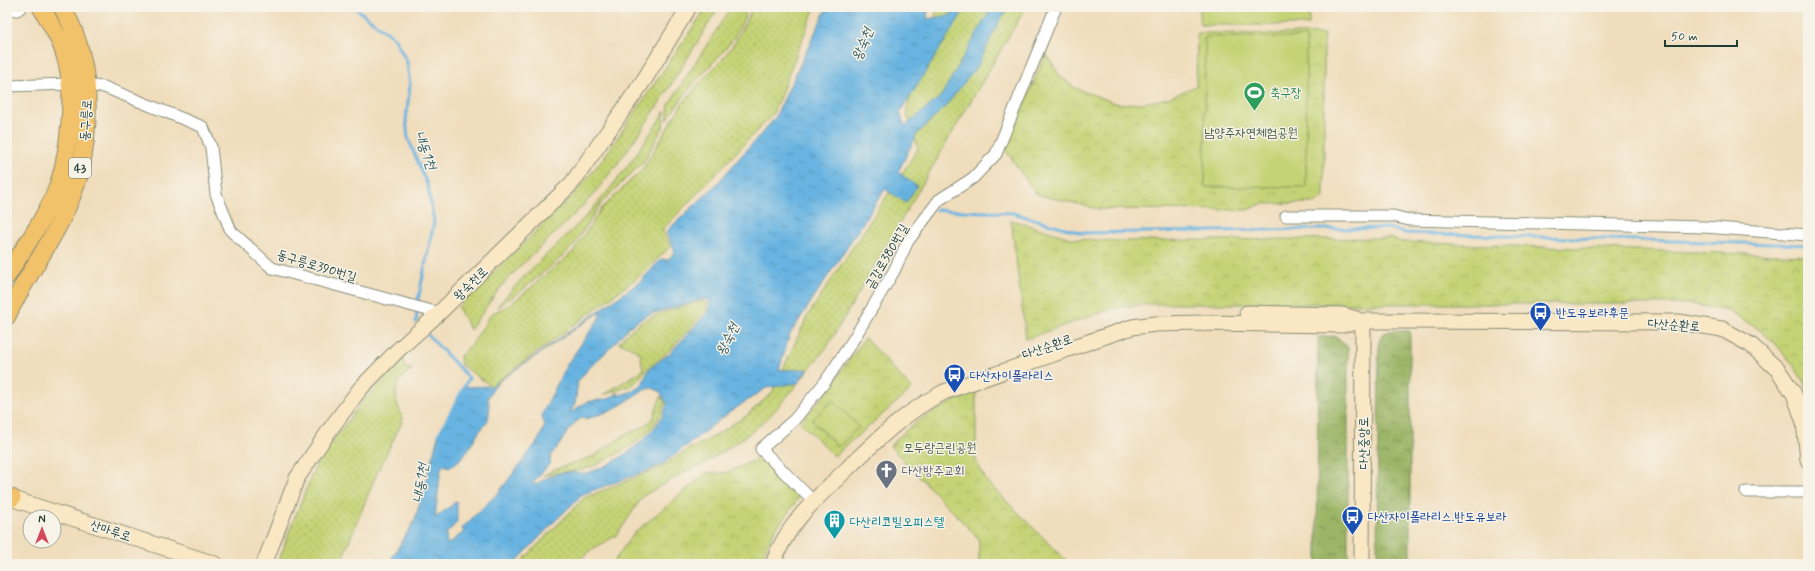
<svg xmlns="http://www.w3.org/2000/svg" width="1815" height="571" viewBox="0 0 1815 571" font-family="Mynerve,'Poor Story',sans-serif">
<defs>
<pattern id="grass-dots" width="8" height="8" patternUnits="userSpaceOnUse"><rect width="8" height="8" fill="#c4d375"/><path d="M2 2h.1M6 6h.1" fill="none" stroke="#a8b666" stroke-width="1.8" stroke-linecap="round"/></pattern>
<pattern id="forest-crowns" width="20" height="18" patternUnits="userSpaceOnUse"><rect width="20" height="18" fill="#9bb566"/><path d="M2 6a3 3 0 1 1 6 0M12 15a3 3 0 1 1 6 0" fill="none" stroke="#7e9455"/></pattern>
<pattern id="park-crowns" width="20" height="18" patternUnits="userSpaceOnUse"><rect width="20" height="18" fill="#c4d375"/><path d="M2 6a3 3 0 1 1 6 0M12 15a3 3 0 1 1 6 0" fill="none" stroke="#a8b666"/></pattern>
<pattern id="water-ripples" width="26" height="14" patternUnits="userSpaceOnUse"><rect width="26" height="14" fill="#68b3e1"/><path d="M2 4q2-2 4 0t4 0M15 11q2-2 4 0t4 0" fill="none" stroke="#5593b7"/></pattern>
</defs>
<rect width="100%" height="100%" fill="#f7f3e8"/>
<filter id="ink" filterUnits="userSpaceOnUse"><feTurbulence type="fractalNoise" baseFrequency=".025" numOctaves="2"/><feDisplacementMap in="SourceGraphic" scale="8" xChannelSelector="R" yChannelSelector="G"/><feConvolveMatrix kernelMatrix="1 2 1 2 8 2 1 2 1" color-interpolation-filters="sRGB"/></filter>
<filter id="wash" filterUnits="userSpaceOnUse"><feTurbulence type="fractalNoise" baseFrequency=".012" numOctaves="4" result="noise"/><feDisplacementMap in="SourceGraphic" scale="16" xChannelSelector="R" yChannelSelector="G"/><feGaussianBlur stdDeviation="0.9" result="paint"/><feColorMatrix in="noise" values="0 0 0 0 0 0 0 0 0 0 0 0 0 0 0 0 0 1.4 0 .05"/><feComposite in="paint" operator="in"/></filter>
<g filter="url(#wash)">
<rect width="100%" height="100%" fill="#f0ddbc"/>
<path fill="url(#grass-dots)" stroke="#728854" d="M707,7H719C681,68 645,131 600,186C571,222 537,247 506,281C493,296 482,314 470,330L458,307L577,191L603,159Z
M731,7H748C735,47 716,57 691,87C682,97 675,109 667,120L669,104Z
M753,7H815L773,114L662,230L671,246L637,278L491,386L461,365L460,356L474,341L491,314L511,304L573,252L601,209L642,170L682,104L702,80L722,60L735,42Z
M938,7H1026L827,347L785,399L770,416L749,434L702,465L687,471L643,496L617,535L593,549L573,564H519L584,498L661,467L689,449L706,441L746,416L772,393L808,315L918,149L906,112Z
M665,111L663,127L644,161L602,202L574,245L555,263L521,291L497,307C523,274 555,248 584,218C615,186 641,148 665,111Z
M702,301L707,303V310L668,352L646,370L633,385L603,395L643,370L640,353L629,346L619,343C639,315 670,311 702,301Z
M403,358L405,368L412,369C392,383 393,398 403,418L402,422L377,473L340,564H278L290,529L316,465L358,407Z
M661,396L665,403C657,432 630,448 605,460C600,463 594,467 588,468C574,473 559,471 543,476L553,470L594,456L626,434L640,429L653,419Z"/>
<path fill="url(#forest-crowns)" stroke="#5d794d" d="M1390,331H1410V564H1377L1379,342L1382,334Z
M1336,336L1348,347V564H1317L1318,337Z"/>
<path fill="url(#park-crowns)" stroke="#728854" d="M1197,33L1324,34V197L1316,203L1262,204L1247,210L1098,209L1036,194L1005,149L1046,53L1060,76L1075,88L1118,104L1143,103L1168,98L1196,86Z
M1011,220L1074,239L1119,241L1390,238L1402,242L1808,256V389L1794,366L1776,344L1757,328L1728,311L1691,304H1149L1114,308L1026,339Z
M865,338L912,389L834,456L800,422L825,394Z
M976,391V461L987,482L1070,564H979V539L890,446C918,416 940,408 976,391Z
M761,457L798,493V499L775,530L758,564H612L633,534L706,473H727Z"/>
<path fill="#c4d375" stroke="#728854" d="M1200,7H1309V25H1200Z
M1205,37H1306V187H1205Z
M833,400L859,427L838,447L812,420Z"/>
<path fill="url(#water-ripples)" stroke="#44788a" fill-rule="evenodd" d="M827,7H928L927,19L951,15L955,7H966L900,113L905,126L941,96L992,7H1009L1000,20L978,65L944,108L917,134L898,172L917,186L906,203L885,189L790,334L779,370L808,369L798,383L766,388L730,412L660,466L583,494L555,521L514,564H388L415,520L439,433L464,387L492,386L640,282L661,259L668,260L675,251L666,232L714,187L775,118ZM704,299L710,301L709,311L670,353L649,369L642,385L633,391L617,396L619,392C605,403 602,398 588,402C580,405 575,410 569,414L575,404L578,381L588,369L610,348L630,326L647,315ZM600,312V317L568,363L542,414L544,428L538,441L499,492L462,528L464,532L447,545L446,534L457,522V501L435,518L441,468L444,465L449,467C465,459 470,446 479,432C482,428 487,423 488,419C490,412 489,404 488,397L499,381ZM652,388L660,391L667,404C659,435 617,464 587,473C582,474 575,472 569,472C556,472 545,479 534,485L533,483L550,463L551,455C563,443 567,426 583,417L586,419C599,415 613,410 624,403C634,397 641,389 652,388Z"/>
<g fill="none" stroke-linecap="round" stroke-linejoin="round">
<path stroke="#68b3e1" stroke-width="3" d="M354,7L395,39L407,62L410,85L406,120L408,138L428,187L434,222L418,300L416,322
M936,210L1013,213L1082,233L1389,228L1404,233L1808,245
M428,335L469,378L439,434"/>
</g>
</g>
<g filter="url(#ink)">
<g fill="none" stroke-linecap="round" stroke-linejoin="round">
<defs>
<path id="street" d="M7,9L17,10L21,7
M7,86L70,84L104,87L203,127L211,147L216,194L231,231L272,268L439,313
M1286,216H1393L1409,220L1704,227L1808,235
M1746,492H1808
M813,501L761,449L794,420L825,382L853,340L894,271L908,241L939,200L973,178L996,154L1056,7"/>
<path id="secondary" d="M1247,313L1342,315L1356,319
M7,497L215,564
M264,564L297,478L331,428L360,389L398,350L439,313L572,183L644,80L689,7
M773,564C786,524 817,498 847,469C877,440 906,411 944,392L1132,327L1155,324L1204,323L1340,325L1363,321H1386L1679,322L1722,329L1751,345L1778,370L1794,394L1804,422L1808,460
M1362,564L1363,321"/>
<path id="primary" d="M7,276C24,247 46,218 58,186C69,154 76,92 66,59C61,40 51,24 41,7
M7,316C22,283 45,253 61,220C68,206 76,188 80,172C92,117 91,56 62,7
M7,498H12"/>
</defs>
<use href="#street" stroke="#888d78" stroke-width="13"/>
<use href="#secondary" stroke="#888d78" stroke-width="17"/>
<use href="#primary" stroke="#888d78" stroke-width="19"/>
<use href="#street" stroke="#fff" stroke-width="11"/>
<use href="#secondary" stroke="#fae7c3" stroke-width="15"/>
<use href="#primary" stroke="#f2c26a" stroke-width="17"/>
</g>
</g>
<defs>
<symbol id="stadium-pin" viewBox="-11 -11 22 30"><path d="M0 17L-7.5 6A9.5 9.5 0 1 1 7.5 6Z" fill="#2e9e5b" stroke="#f7f3e8"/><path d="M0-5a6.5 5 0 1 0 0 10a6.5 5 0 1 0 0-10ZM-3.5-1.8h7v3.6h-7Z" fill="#fff"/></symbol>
<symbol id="bus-pin" viewBox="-11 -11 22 30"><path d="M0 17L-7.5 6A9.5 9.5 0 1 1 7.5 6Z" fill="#1a4fb4" stroke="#f7f3e8"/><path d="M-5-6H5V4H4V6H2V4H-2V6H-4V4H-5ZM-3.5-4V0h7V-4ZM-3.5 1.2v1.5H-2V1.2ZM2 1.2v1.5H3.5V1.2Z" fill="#fff"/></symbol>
<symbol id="church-pin" viewBox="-11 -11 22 30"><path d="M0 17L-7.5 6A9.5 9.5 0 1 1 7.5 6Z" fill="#6b7280" stroke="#f7f3e8"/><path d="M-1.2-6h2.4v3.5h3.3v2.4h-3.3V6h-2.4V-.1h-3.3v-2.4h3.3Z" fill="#fff"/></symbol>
<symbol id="building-pin" viewBox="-11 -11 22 30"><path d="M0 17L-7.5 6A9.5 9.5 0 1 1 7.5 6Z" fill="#0f9aa8" stroke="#f7f3e8"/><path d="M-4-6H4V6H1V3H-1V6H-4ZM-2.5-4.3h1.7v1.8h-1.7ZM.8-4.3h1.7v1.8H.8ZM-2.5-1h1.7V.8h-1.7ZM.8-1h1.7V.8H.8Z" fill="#fff"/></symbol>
</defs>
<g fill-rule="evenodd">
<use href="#stadium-pin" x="1242" y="80" width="25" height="34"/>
<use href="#bus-pin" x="1528" y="300" width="25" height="34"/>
<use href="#bus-pin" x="942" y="362" width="25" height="34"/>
<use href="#church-pin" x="874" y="458" width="25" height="34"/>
<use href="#bus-pin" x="1340" y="504" width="25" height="34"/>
<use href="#building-pin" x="822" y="508" width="25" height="34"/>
</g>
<g text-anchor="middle" stroke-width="3" stroke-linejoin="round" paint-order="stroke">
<rect fill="#f7f3e8" stroke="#60746a" stroke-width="1" x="69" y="158" width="22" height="20" rx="3"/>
<g font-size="12" font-weight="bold" fill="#1f3d34">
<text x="80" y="172">43</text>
</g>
<g font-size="13" fill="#27864d" stroke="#f7f3e8" text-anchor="start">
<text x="1270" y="97">축구장</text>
</g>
<g font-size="13" fill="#1f3d34" stroke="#f7f3e8">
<text transform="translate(85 120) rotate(-86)" y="5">동구릉로</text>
<text transform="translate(886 256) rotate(-60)" y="5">금강로380번길</text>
<text transform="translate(317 265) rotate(17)" y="5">동구릉로390번길</text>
<text transform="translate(470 283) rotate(-44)" y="5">왕숙천로</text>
<text transform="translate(1674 324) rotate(4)" y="5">다산순환로</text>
<text transform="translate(1047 346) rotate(-19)" y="5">다산순환로</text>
<text transform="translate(1363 443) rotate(-90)" y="5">다산중앙로</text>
<text transform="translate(111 530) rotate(18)" y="5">산마루로</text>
</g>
<g font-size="13" fill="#405b41" stroke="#f7f3e8">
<text x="1251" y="137">남양주자연체험공원</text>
<text x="940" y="452">모두랑근린공원</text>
</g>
<g font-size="13" fill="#164399" stroke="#f7f3e8" text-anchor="start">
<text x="1556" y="317">반도유보라후문</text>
<text x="970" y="380">다산자이폴라리스</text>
<text x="1368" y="521">다산자이폴라리스.반도유보라</text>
</g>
<g font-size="13" fill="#5b616d" stroke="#f7f3e8" text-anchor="start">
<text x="902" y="475">다산방주교회</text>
</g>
<g font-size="13" fill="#0d838f" stroke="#f7f3e8" text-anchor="start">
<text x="850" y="526">다산리코빌오피스텔</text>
</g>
<g font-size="14" font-style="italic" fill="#315a5f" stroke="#f7f3e8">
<text transform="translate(862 44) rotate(-68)" y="5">왕숙천</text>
<text transform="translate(426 150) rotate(70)" y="5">내동1천</text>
<text transform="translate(727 339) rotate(-64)" y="5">왕숙천</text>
<text transform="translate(420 483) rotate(-82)" y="5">내동1천</text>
</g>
</g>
<rect width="1815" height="571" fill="none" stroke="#f7f3e8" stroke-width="24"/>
<g transform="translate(42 529)"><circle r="19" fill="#f7f3e8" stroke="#a1aaa0"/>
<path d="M0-3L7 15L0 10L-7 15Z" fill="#d1495b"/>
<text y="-6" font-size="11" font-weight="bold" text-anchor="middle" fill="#1f3d34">N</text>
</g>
<path d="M1665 40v6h72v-6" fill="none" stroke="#1f3d34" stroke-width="2"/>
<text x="1671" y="40" font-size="12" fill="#1f3d34" stroke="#f7f3e8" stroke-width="3" paint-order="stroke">50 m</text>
</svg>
